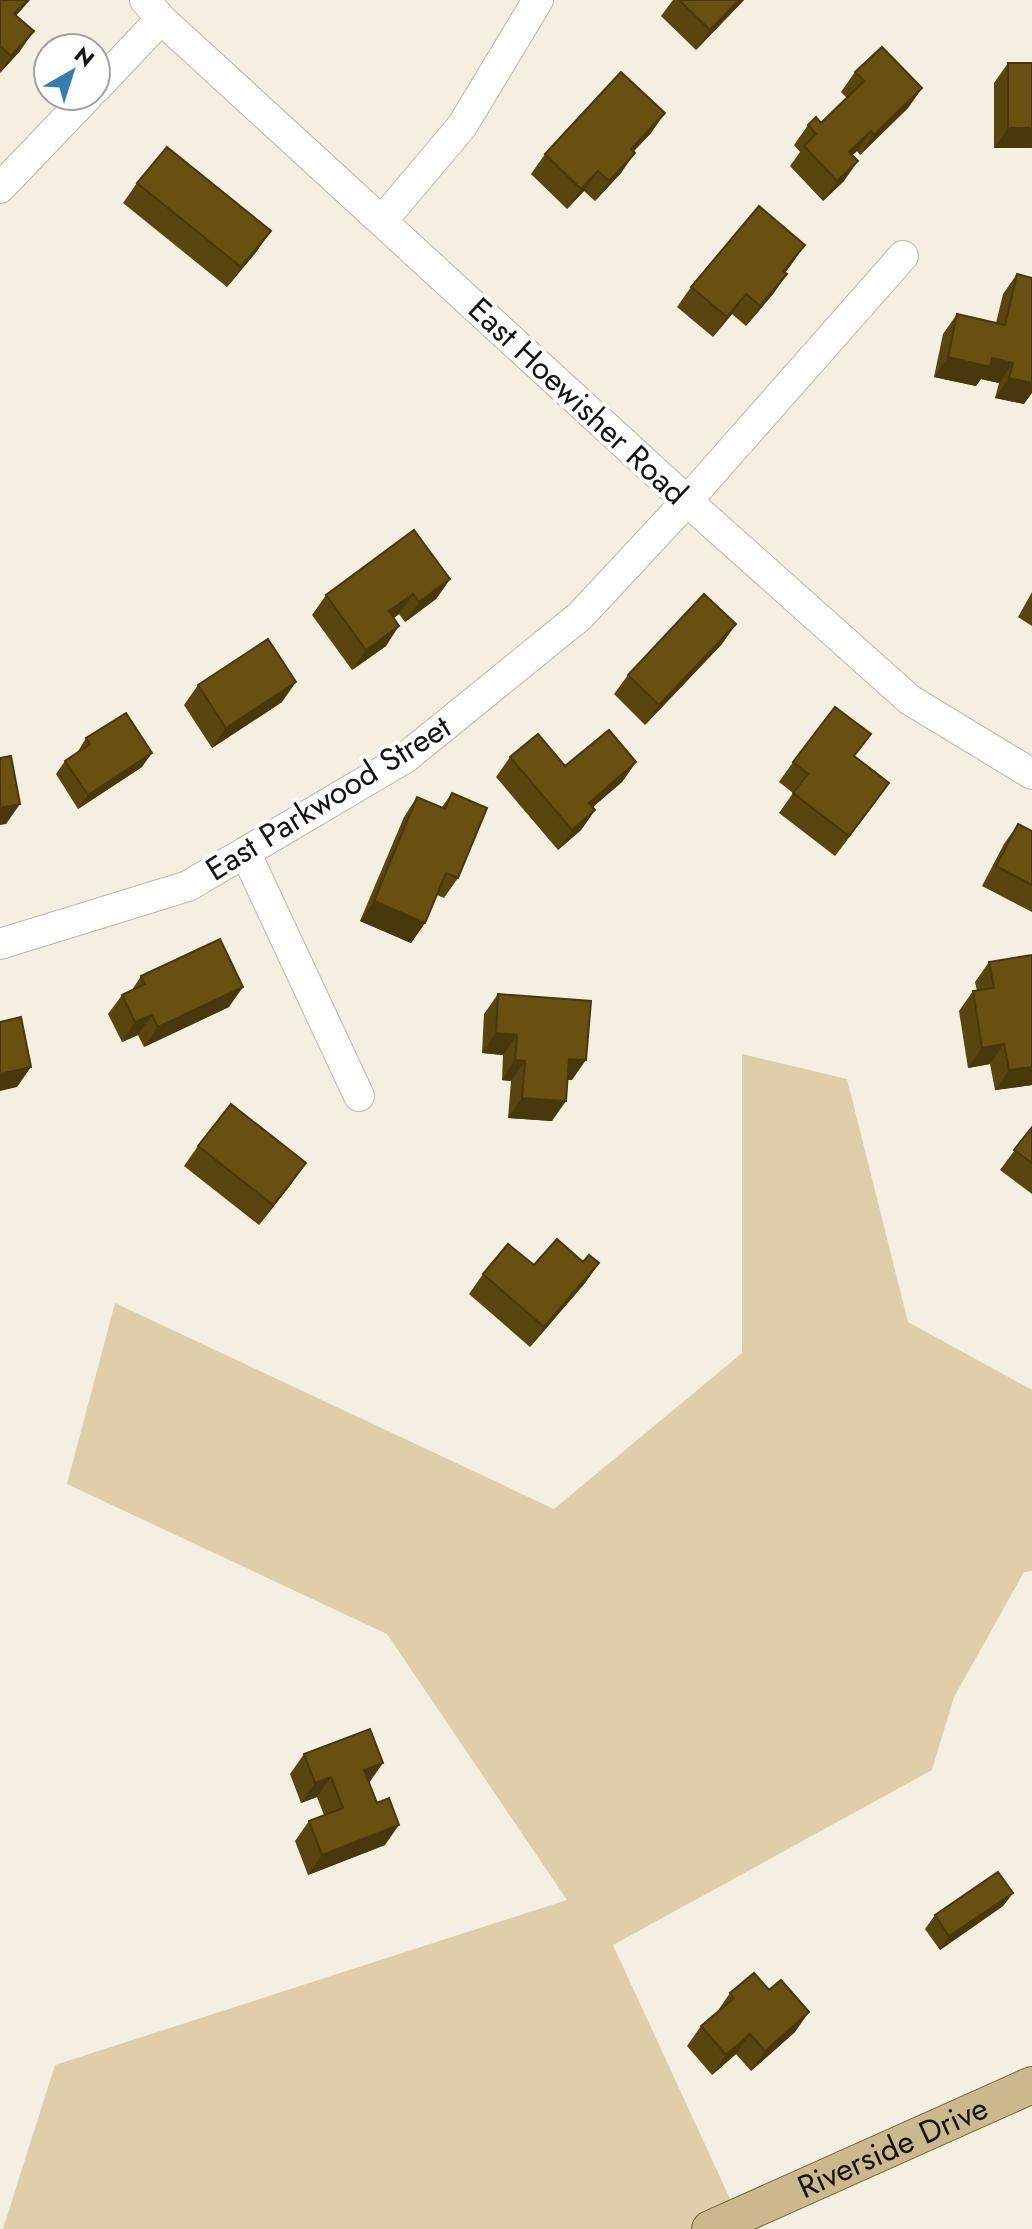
<svg xmlns="http://www.w3.org/2000/svg" width="1032" height="2229" viewBox="0 0 1032 2229" font-family="Jost,sans-serif">
<rect width="100%" height="100%" fill="#f5efe1"/>
<path fill="#dfcea9" d="M742,1054L847,1079L908,1322L1032,1390V1571L1024,1572L954,1697L932,1770L613,1945L738,2216L710,2229H3L55,2065L567,1900L387,1634L67,1484L115,1303L554,1509L742,1353Z"/>
<g fill="none" stroke-linecap="round" stroke-linejoin="round">
<defs>
<path id="minor" d="M145,0L161,19L687,501L910,700L1032,774
M96,88L161,19
M0,188L88,96
M382,221L462,126L538,0
M246,854L359,1096
M0,944L188,886L405,758L580,616L687,501L903,256"/>
<g id="major">
<path id="s1" d="M710,2229L1032,2085"/>
</g>
</defs>
<use href="#minor" stroke="#bdb7aa" stroke-width="32"/>
<use href="#major" stroke="#756030" stroke-width="38"/>
<use href="#minor" stroke="#fff" stroke-width="30"/>
<use href="#major" stroke="#cbb88d" stroke-width="36"/>
</g>
<path fill="#59450e" d="M0,0L20,51L0,73Z
M673,0H744L696,50L661,16Z
M1008,63H1032V148H994V83Z
M855,72L922,88L908,108L860,155L857,151L852,155L844,181L823,201L790,166L800,152L794,145L808,125L821,123L847,98L841,92Z
M651,133L633,152L621,173L595,201L584,191L567,209L531,174L545,154Z
M137,183L257,251L227,287L123,203Z
M791,265L785,273L787,274L773,294L746,326L732,314L713,337L677,307L691,287Z
M1017,274L1024,404L995,398L999,383L981,379L976,386L934,377L943,334L957,314L996,323L1003,294Z
M450,579L436,599L405,622L399,614L394,618L386,646L352,670L312,615L326,595Z
M1032,592V626L1018,617Z
M722,644L645,725L614,694L628,675Z
M198,685L282,702L212,748L184,705Z
M86,738L142,767L78,809L56,774L65,761L77,753Z
M855,756L889,783L835,856L779,813L793,793L779,782L793,762Z
M510,757L565,766L636,762L622,782L593,807L595,810L581,830L558,850L496,777Z
M452,793L458,878L444,898L437,895L425,923L411,943L360,921L404,817L417,797L442,807Z
M1018,824L1032,831V912L982,886L1004,844Z
M1032,955V1085L995,1090L990,1064L968,1068L959,1011L973,991H977L975,982L989,962Z
M141,976L229,1007L144,1047L138,1035L122,1042L108,1014L122,995L132,990Z
M498,994L572,1080H568L552,1121L508,1118L511,1081L502,1080L503,1055L482,1053L484,1014Z
M1032,1127V1194L1000,1170Z
M198,1146L292,1183L259,1225L184,1166Z
M583,1262L599,1263L585,1283L530,1347L469,1294L483,1274L534,1265Z
M304,1754L369,1783L385,1845L308,1875L295,1841L309,1821L324,1815L317,1797L301,1803L290,1774Z
M1013,1893L1003,1906L940,1950L925,1929L935,1915Z
M769,1990L795,2032L751,2071L736,2054L712,2075L687,2046L701,2026L717,2012L730,1993Z"/>
<path fill="#49380b" d="M27,0H30L0,34L14,14Z
M739,0H744L696,50L710,30Z
M34,31L20,51L0,73L11,56Z
M922,88L908,108L860,155L874,135Z
M665,113L651,133L617,169L631,149Z
M1008,128H1032V148H994Z
M871,131L857,151L835,172L849,152Z
M635,153L621,173L595,201L609,181Z
M858,161L844,181L823,201L837,181Z
M598,171L584,191L567,209L581,189Z
M271,231L257,251L227,287L241,267Z
M805,245L791,265L769,291L783,271Z
M787,274L773,294L746,326L760,306Z
M746,294L732,314L713,337L727,317Z
M948,357L992,358L1013,363L999,383L981,379L976,386L934,377Z
M1009,378L1032,383V393L1024,404L995,398Z
M450,579L436,599L405,622L419,602Z
M413,594L399,614L375,631L389,611Z
M736,624L722,644L645,725L659,705Z
M399,626L386,646L352,670L366,650Z
M296,682L282,702L212,748L226,728Z
M152,753L142,767L78,809L88,795Z
M636,762L622,782L575,822L589,803Z
M889,783L875,803L835,856L849,836Z
M20,804L6,824L0,825V808Z
M595,810L581,830L558,850L572,830Z
M374,901L425,923L411,943L360,921Z
M243,987L229,1007L144,1047L158,1027Z
M152,1015L138,1035L122,1042L135,1022Z
M496,1033L517,1035L503,1055L482,1053Z
M1004,1044L990,1064L968,1068L982,1048Z
M569,1059L586,1060L572,1080L555,1079Z
M515,1060L525,1061L511,1081L502,1080Z
M31,1067L17,1087L0,1091V1074Z
M1032,1067V1085L995,1090L1009,1070Z
M522,1098L566,1101L552,1121L508,1118Z
M306,1163L292,1183L259,1225L273,1205Z
M599,1263L585,1283L530,1347L544,1327Z
M383,1763L369,1783L364,1770Z
M331,1777L317,1797L301,1803L315,1783Z
M399,1825L385,1845L308,1875L322,1855Z
M1013,1893L1003,1906L940,1950L949,1936Z
M809,2012L795,2032L751,2071L765,2051Z
M750,2034L736,2054L712,2075L726,2055Z"/>
<path fill="#685010" stroke="#49380b" stroke-width="2" d="M0,0H27L14,14L34,31L11,56L0,46Z
M679,0H739L710,30Z
M882,47L922,88L874,135L871,131L849,152L858,161L837,181L804,146L816,134L808,125L816,117L821,123L864,81L855,72Z
M1008,63H1032V128H1008Z
M621,72L665,113L631,149L635,153L609,181L598,171L581,189L545,154Z
M167,147L271,231L241,267L137,183Z
M759,206L805,245L783,271L787,274L760,306L746,294L727,317L691,287Z
M1017,274L1032,278V383L1009,378L1013,363L992,358L990,367L948,357L957,314L1005,325Z
M414,530L450,579L419,602L413,594L389,611L399,626L366,650L326,595Z
M704,594L736,624L659,705L628,675Z
M268,639L296,682L226,728L198,685Z
M835,707L871,734L854,756L889,783L849,836L793,793L808,774L793,762Z
M126,713L152,753L88,795L65,761L90,744L86,738Z
M609,730L636,762L589,803L595,810L572,830L510,757L538,734L565,766Z
M11,756L20,804L0,808V758Z
M452,793L487,808L458,878L446,873L425,923L374,901L417,797L445,809Z
M1018,824L1032,831V885L996,866Z
M220,939L243,987L158,1027L152,1015L135,1022L122,995L145,984L141,976Z
M1032,955V1067L1009,1070L1004,1044L982,1048L973,991L994,988L989,962Z
M498,994L591,1001L586,1060L569,1059L566,1101L522,1098L525,1061L515,1060L517,1035L496,1033Z
M21,1017L31,1067L0,1074V1022Z
M231,1104L306,1163L273,1205L198,1146Z
M1032,1127V1163L1014,1150Z
M557,1239L583,1262L589,1255L599,1263L544,1327L483,1274L508,1244L534,1265Z
M370,1729L383,1763L364,1770L377,1803L389,1798L399,1825L322,1855L309,1821L343,1808L331,1777L315,1783L304,1754Z
M998,1872L1013,1893L949,1936L935,1915Z
M754,1973L769,1990L781,1980L809,2012L765,2051L750,2034L726,2055L701,2026L734,1998L730,1993Z"/>
<g text-anchor="middle" stroke-width="8" stroke-linejoin="round" paint-order="stroke">
<g font-size="32" fill="#161410" stroke="#fff">
<text transform="translate(578 401) rotate(43)" y="11">East Hoewisher Road</text>
<text transform="translate(328 798) rotate(-32)" y="11">East Parkwood Street</text>
<text dy="11" stroke="none"><textPath href="#s1" startOffset="200">Riverside Drive</textPath></text>
</g>
</g>
<g transform="translate(72 72) rotate(39)"><circle r="38" fill="#ffffff" stroke="#a2a19f" stroke-width="2"/>
<path d="M0-6L14 30L0 20L-14 30Z" fill="#357eb2"/>
<text y="-12" font-size="22" font-weight="bold" text-anchor="middle" fill="#161410">N</text>
</g>
</svg>
